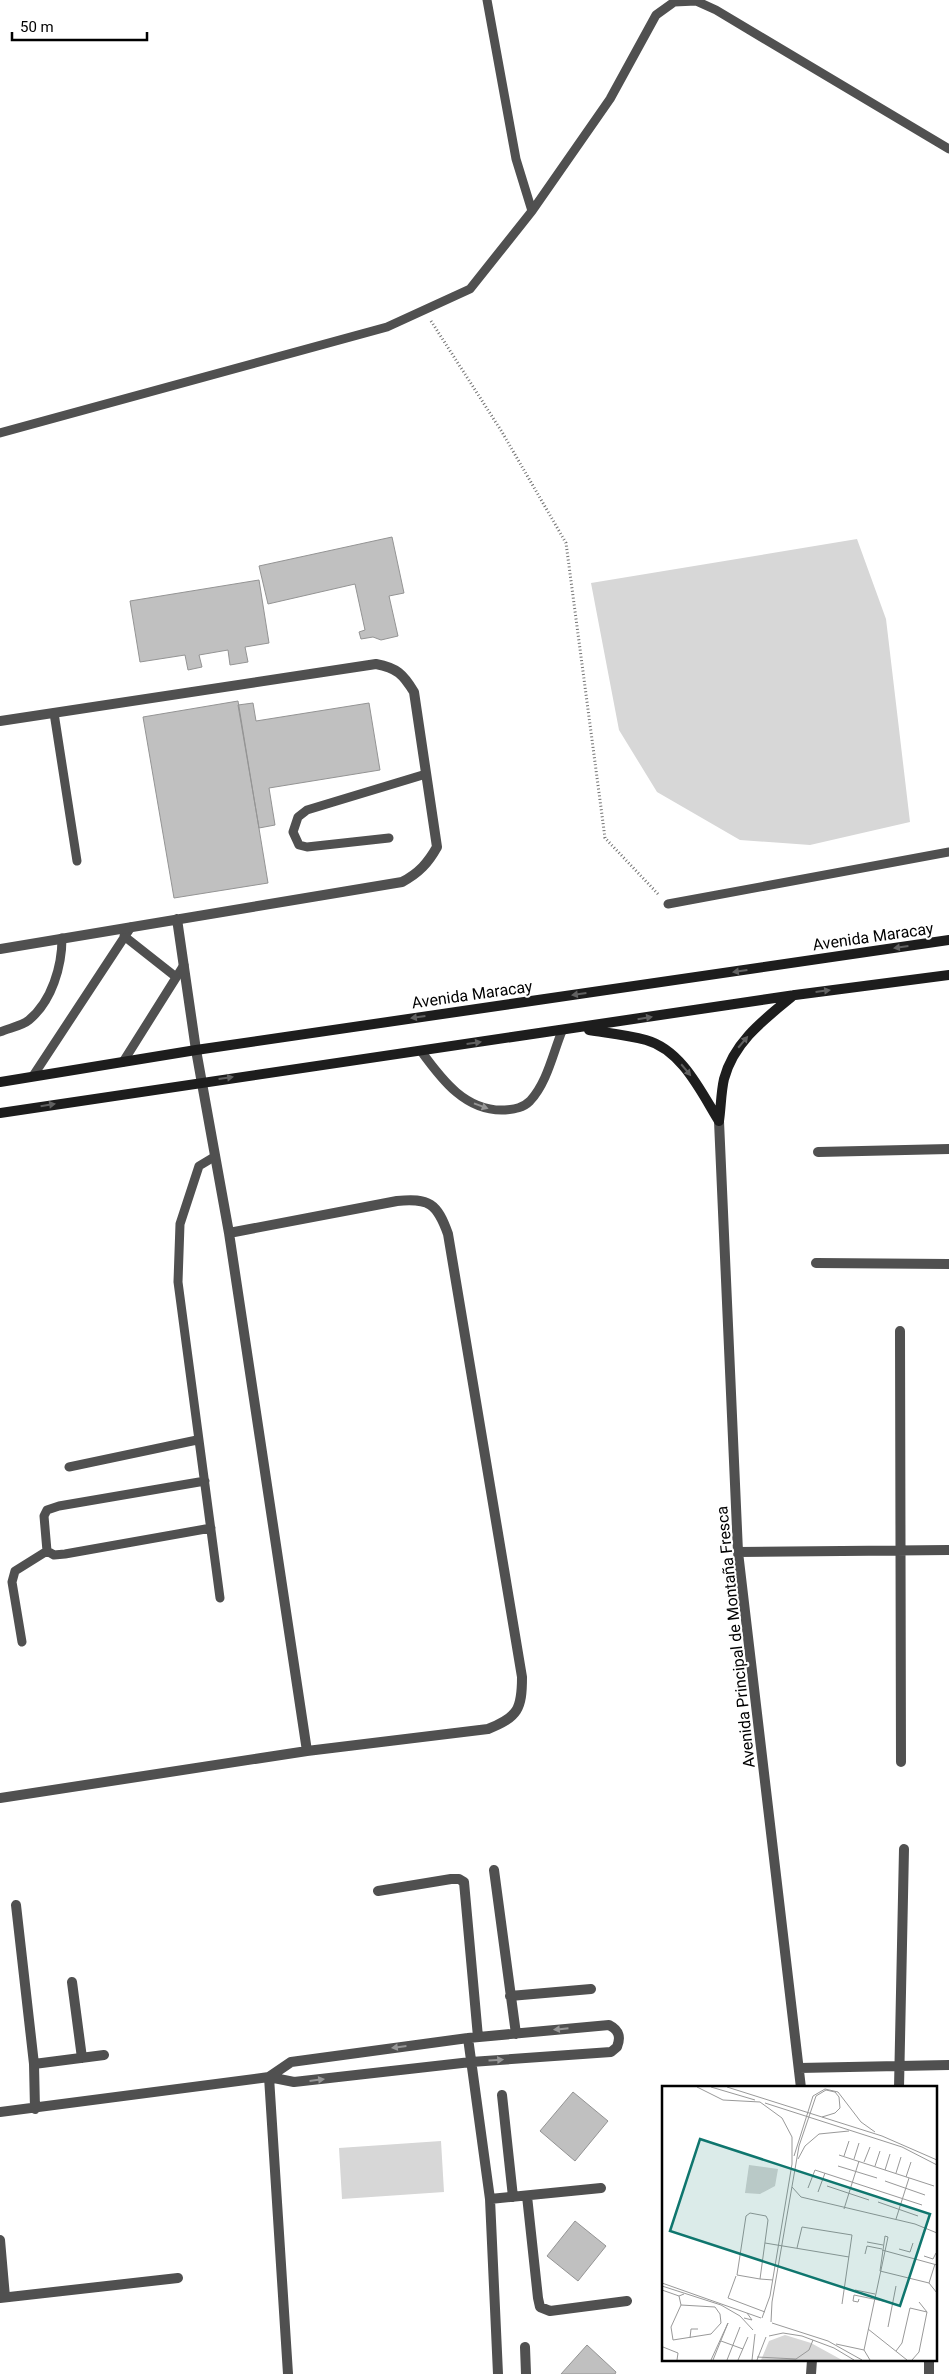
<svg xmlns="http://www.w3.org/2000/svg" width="949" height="2374" viewBox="0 0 949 2374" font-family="Roboto,sans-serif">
<rect width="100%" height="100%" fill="#fff"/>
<path fill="#d7d7d7" d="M857,539L886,619L910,822L810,845L740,840L657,792L619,730L591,583Z
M441,2141L444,2192L342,2199L339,2148Z"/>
<path fill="#c0c0c0" stroke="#949494" d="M392,537L404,593L389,596L398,636L381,640L373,637L361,639L359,632L365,630L355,584L268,604L259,566Z
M259,580L269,643L245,647L248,662L230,665L228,650L199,655L202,667L188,670L185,655L140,662L130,601Z
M238,701L268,883L174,898L143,717Z
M253,703L256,721L369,703L380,770L269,788L275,825L259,828L238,705Z
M573,2092L608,2121L575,2161L540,2131Z
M575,2221L606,2246L578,2281L547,2256Z
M587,2345L616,2372L615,2374H561Z"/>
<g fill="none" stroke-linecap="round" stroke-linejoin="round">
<path stroke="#727272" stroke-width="3" stroke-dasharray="1 2.5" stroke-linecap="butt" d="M431,321L502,432L566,543L605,838L659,895"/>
<path stroke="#505050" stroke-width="9" d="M487,0L516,159L532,211
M0,433L387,327L470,289L532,211L610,99L656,15L674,2L696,1L716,10L949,149
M54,713L77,861
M389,838L307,847L299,845L293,832L298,817L307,810L426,774
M668,904L949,852
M124,936L176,977
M0,1032C9,1028 22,1026 29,1020C52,1001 62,966 62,938
M421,1051C442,1080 466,1112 505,1110C515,1109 523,1108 530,1101C547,1083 553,1053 562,1031
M123,1062L184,965
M33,1076L131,927
M214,1157L199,1166L180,1224L178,1282L220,1598
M69,1467L197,1440
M205,1481L59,1506L47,1510L44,1516L47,1551L54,1555L65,1554L211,1528
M22,1642L12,1582L15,1571L47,1551"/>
<path stroke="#505050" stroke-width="10" d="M0,721L376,664C397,668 403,674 414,692L437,847C428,863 419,873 402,882L0,949
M177,919L196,1050L229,1233L307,1751
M719,1121L738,1552L801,2088
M818,1152L949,1149
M816,1263L949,1264
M900,1331L901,1762
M738,1552L949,1550
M0,1798L307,1751L488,1729C518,1717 522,1709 522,1677L448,1234C437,1203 429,1198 397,1201L229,1233
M494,1870L516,2034
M378,1891L451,1879H459L464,1882L478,2037
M16,1905L34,2064L35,2109
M72,1982L82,2058
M510,1996L591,1989
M468,2038L490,2199L498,2374
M34,2064L104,2055
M799,2068L949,2065
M269,2077L288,2374
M899,2088L904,1849
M502,2095L513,2197
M0,2112L269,2077L294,2082L471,2062L611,2052L617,2047C621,2037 619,2030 609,2025L468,2038L291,2062L269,2077
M527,2196L538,2298L540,2307L550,2311L627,2301
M490,2199L601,2188
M0,2240L5,2297
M0,2298L178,2278
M525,2347L526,2374
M811,2374L812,2360
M929,2374V2360"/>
<path stroke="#1d1d1d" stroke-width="10" d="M589,1030C608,1033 628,1035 646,1040C682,1050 701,1092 719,1121
M0,1082L196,1050L949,940
M0,1113L795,995L949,975
M719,1121C721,1107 721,1092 724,1079C734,1041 766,1018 794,995"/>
</g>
<defs><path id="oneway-solid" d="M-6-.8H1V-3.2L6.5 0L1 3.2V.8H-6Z" transform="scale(1.25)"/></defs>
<g fill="#616161">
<use href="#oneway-solid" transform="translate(901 947) rotate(172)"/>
<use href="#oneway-solid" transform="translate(740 971) rotate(172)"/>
<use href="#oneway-solid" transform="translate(823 991) rotate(-7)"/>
<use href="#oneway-solid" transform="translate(579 994) rotate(172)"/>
<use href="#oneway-solid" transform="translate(418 1017) rotate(172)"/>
<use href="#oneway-solid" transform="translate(645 1018) rotate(-9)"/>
<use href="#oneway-solid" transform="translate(743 1042) rotate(-50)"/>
<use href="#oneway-solid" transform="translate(474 1043) rotate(-8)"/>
<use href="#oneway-solid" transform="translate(686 1070) rotate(50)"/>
<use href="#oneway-solid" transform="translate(226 1078) rotate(-8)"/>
<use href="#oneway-solid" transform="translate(48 1105) rotate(-9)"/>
</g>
<g fill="#969696">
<use href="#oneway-solid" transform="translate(481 1106) rotate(20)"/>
<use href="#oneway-solid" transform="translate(561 2029) rotate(174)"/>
<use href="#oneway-solid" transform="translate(399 2047) rotate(173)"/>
<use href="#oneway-solid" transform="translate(496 2060) rotate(-4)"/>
<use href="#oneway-solid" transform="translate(317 2080) rotate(-7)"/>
</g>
<g text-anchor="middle" stroke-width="4" stroke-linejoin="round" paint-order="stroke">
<g font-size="16" fill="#000" stroke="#fff">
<text transform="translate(873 936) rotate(-8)" y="6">Avenida Maracay</text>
<text transform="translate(472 994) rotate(-8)" y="6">Avenida Maracay</text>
<text transform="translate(735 1637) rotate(-96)" y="6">Avenida Principal de Montaña Fresca</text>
</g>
</g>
<g transform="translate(662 2086)">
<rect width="275" height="275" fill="#fff"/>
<path d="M87,79L116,83L113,100L98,108L83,107ZM123,249L149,257L180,274H99L107,255Z" fill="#d7d7d7"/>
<path fill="none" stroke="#999" stroke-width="1" d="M35,1L61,14L98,16L120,32L130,51V78L108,210L100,232M49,1L93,14M65,1L220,50L275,74M103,17L240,61L275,79M177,69L272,100M132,70L151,10L163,3L176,6L199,36L213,46M182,70L187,55M136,73L143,60L157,48L187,45M192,73L197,57M202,76L208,61M176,80L215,92M213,80L218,65M223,84L228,68M234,87L239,71M244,91L249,76M223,95L263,109M165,100L207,114M130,101L139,111L253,138L275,147M146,102L153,84L260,119M156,106L163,87M216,116L256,130M182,123L197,75M234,133L247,92M205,156L221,159M103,157L187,171M135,162L140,141L190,149L180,218M237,163L248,166L251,157M220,164L275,179M203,168L205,160L220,163M262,170L271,173L274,167M273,178L267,197L275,207M218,185L267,197M218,185L223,150M74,190L66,212L103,226M98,193L106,134L104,130L88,127L84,130L75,189L98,193L111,194M0,197L99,232M0,200L59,219L78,230L91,244M0,204L17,210L22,208M193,204L213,208M17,210L19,219L9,241L11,254L49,248L59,237L58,228L53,221L19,219M197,213L196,216L191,215L192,209L231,217M82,232L90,234L85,227M109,236L110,216L137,60L154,10L164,4L173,6L177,11L178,22L173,27L160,31M110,237L166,255L200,274M226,241L234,200M206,243L245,274M107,250L121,247L140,250L172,262L192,274M28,252L29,243H36M59,255L81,263M174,258L202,264M1,261L16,267L15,274M234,265L240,257L248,222L265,226M95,271L134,273L147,264L151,254M49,274L66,237L51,274M65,274L78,241M76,274L86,251M90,274L93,248M95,274L104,251M208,274L202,264L226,151L223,150M250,274L257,266L265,226L257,216"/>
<path fill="#0f766e" fill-opacity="0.15" stroke="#0f766e" stroke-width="2.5" d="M38,53L268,128L238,220L8,145Z"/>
<rect width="275" height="275" fill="none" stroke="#000" stroke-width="2.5"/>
</g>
<path d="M12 32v8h135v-8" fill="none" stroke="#000000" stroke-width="2.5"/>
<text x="20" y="32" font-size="15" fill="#000000" stroke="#ffffff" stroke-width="4" paint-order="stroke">50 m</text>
</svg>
